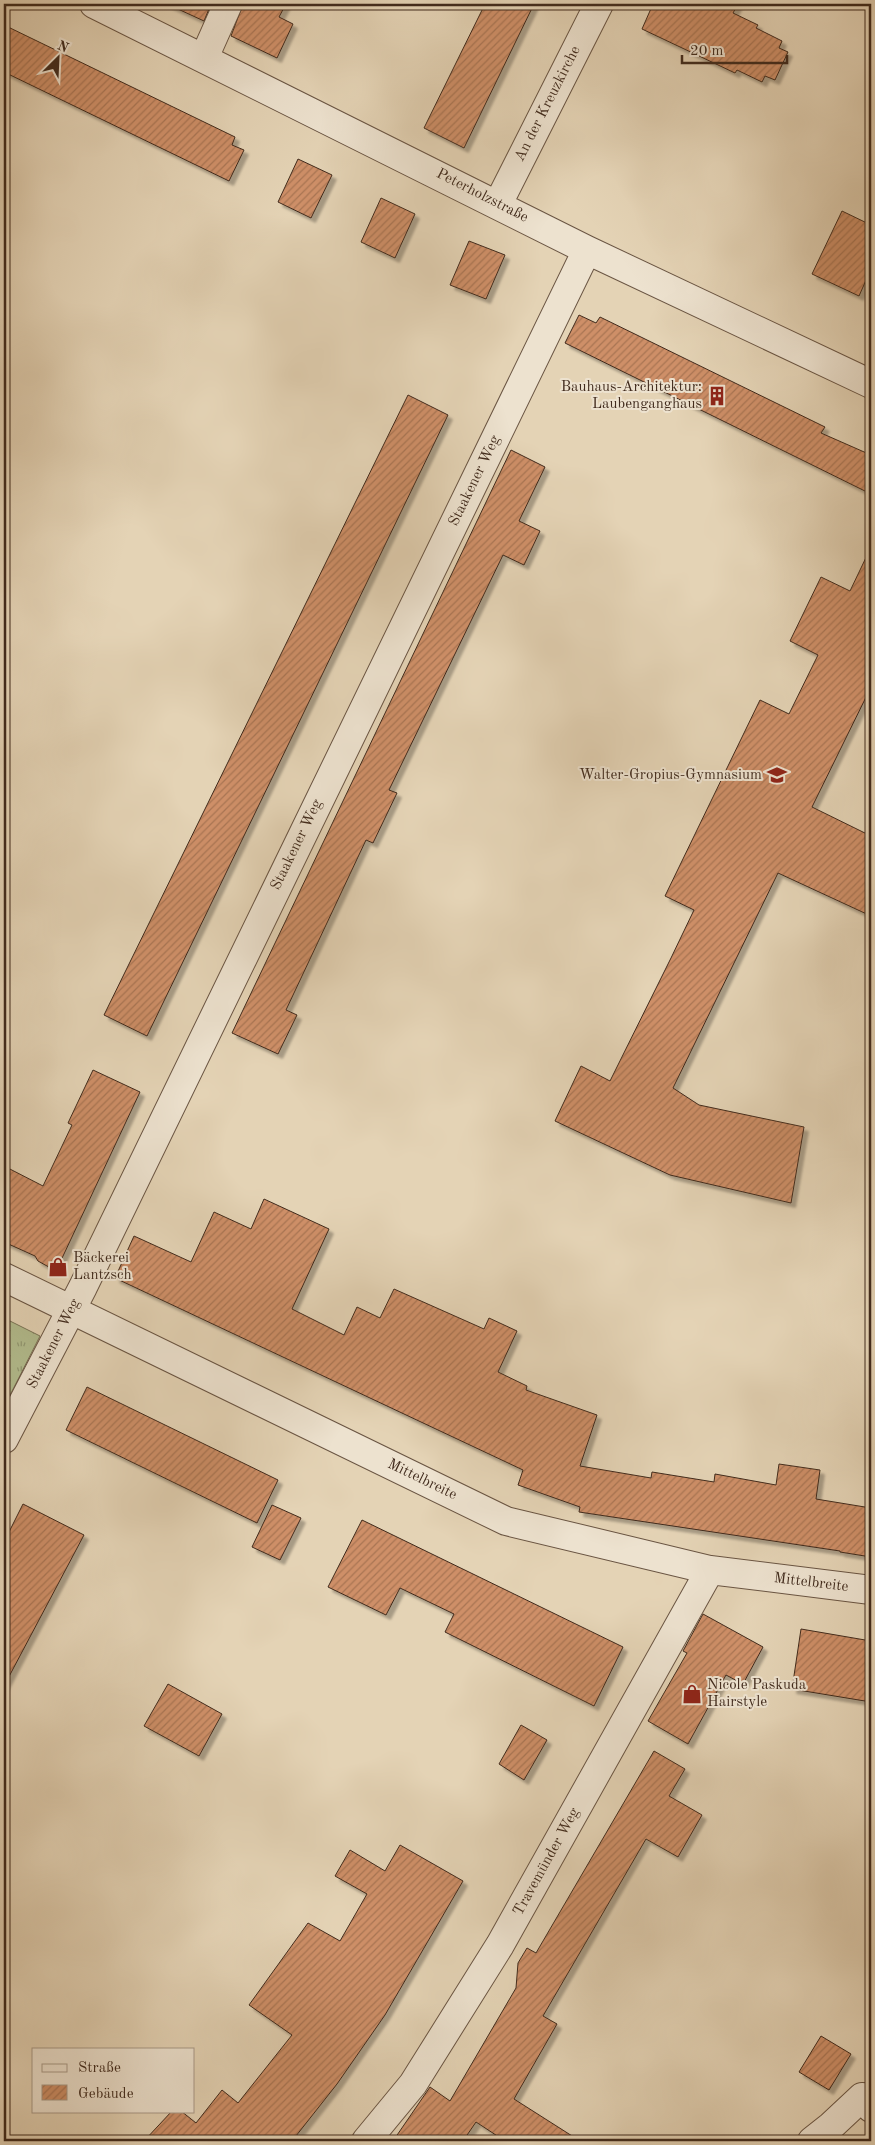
<svg xmlns="http://www.w3.org/2000/svg" width="875" height="2145" font-family="'Old Standard TT',serif">
	<style>
		.grass { fill: url(#grass-tufts); stroke: #7a7456 }
		.building { fill: url(#building-hatch); stroke: #412b1d; filter: url(#shadow) }
		.lines { fill: none; stroke-linecap: round; stroke-linejoin: round }
		.minor-casing { stroke: #6a5543; stroke-width: 30 }
		.minor { stroke: #ede2cf; stroke-width: 28 }
		.labels { text-anchor: middle; dominant-baseline: central; stroke-width: 4; stroke-linejoin: round; paint-order: stroke }
		.street-label { font-size: 15px; fill: #412b1d; stroke: #ede2cf }
		.poi-label { font-size: 15px; fill: #412b1d; stroke: #ede2cf; text-anchor: end }
	</style>
	<defs>
		<pattern id="grass-tufts" width="24" height="20" patternUnits="userSpaceOnUse" patternTransform="scale(1.25)"><rect width="24" height="20" fill="#b2bc8e"/><path d="M3 7l-1-3M5 7V3M7 7l1-3M15 17l-1-3M17 17v-4M19 17l1-3" fill="none" stroke="#929973"/></pattern>
		<pattern id="building-hatch" width="6" height="6" patternUnits="userSpaceOnUse" patternTransform="scale(1.25)"><rect width="6" height="6" fill="#ce8f67"/><path d="M-1 1l2-2M0 6l6-6M5 7l2-2" fill="none" stroke="#a97554"/></pattern>
		<filter id="shadow"><feDropShadow dx="4.5" dy="4.5" stdDeviation="1" flood-color="#0004"/></filter>
	</defs>
	<rect width="100%" height="100%" fill="#e4d3b5"/>
	<filter id="stains"><feTurbulence type="fractalNoise" baseFrequency=".004" numOctaves="4"/><feColorMatrix values="0 0 0 0 .2 0 0 0 0 .09 0 0 0 0 .02 0 0 0 .5 -.17"/></filter>
	<radialGradient id="worn" r=".72"><stop offset=".6" stop-color="#630" stop-opacity="0"/><stop offset="1" stop-color="#630" stop-opacity=".3"/></radialGradient>
	<path class="grass" d="M 4,1318 L 40,1336 L 4,1407 Z"/>
	<path class="building" d="M 167,4 L 211,4 L 204,21 Z
		M 243,4 L 286,4 L 279,17 L 293,24 L 277,58 L 231,36 Z
		M 485,4 L 534,4 L 464,148 L 424,128 Z
		M 653,4 L 738,4 L 733,13 L 758,25 L 756,28 L 782,41 L 779,48 L 788,52 L 775,80 L 765,76 L 762,82 L 737,70 L 735,73 L 642,29 Z
		M 4,25 L 235,137 L 232,145 L 244,150 L 229,181 L 4,72 Z
		M 298,159 L 332,175 L 311,218 L 278,202 Z
		M 381,198 L 415,214 L 395,258 L 361,242 Z
		M 842,211 L 871,225 L 871,269 L 859,296 L 812,274 Z
		M 469,241 L 505,255 L 486,299 L 450,285 Z
		M 579,315 L 596,323 L 600,317 L 825,427 L 821,433 L 871,455 L 871,494 L 565,343 Z
		M 408,395 L 448,415 L 147,1036 L 104,1015 Z
		M 511,450 L 545,467 L 519,521 L 540,531 L 524,565 L 503,555 L 389,790 L 397,793 L 373,843 L 366,840 L 286,1010 L 297,1015 L 278,1054 L 232,1033 Z
		M 871,547 L 871,687 L 812,807 L 871,836 L 871,916 L 778,873 L 673,1088 L 699,1105 L 804,1127 L 791,1203 L 670,1175 L 555,1121 L 581,1066 L 610,1081 L 671,958 L 694,910 L 665,896 L 760,700 L 789,714 L 818,655 L 790,641 L 821,577 L 850,591 Z
		M 93,1070 L 140,1092 L 56,1271 L 38,1261 L 35,1256 L 4,1242 L 4,1166 L 43,1186 L 72,1125 L 68,1123 Z
		M 264,1199 L 329,1229 L 292,1309 L 344,1335 L 357,1307 L 380,1318 L 394,1289 L 484,1329 L 489,1318 L 517,1331 L 498,1372 L 527,1386 L 526,1390 L 597,1415 L 580,1466 L 651,1478 L 652,1472 L 714,1482 L 715,1474 L 776,1485 L 779,1464 L 820,1470 L 816,1499 L 871,1508 L 871,1557 L 840,1552 L 840,1551 L 579,1512 L 580,1507 L 518,1485 L 523,1470 L 115,1278 L 134,1236 L 191,1262 L 214,1212 L 251,1229 Z
		M 87,1387 L 278,1480 L 257,1523 L 66,1430 Z
		M 23,1504 L 84,1535 L 4,1686 L 4,1542 Z
		M 272,1505 L 301,1518 L 280,1560 L 252,1547 Z
		M 362,1520 L 623,1647 L 594,1706 L 445,1632 L 454,1614 L 400,1588 L 386,1615 L 328,1587 Z
		M 703,1614 L 763,1647 L 743,1684 L 726,1675 L 688,1744 L 648,1721 L 687,1653 L 683,1651 Z
		M 801,1629 L 871,1641 L 871,1702 L 792,1689 Z
		M 168,1684 L 222,1714 L 199,1756 L 144,1726 Z
		M 521,1725 L 547,1740 L 524,1780 L 499,1764 Z
		M 654,1751 L 685,1769 L 669,1796 L 702,1815 L 678,1857 L 646,1839 L 543,2016 L 557,2024 L 514,2099 L 580,2141 L 505,2141 L 476,2122 L 463,2141 L 393,2141 L 430,2087 L 450,2101 L 516,1988 L 518,1963 L 527,1948 L 536,1953 Z
		M 400,1845 L 463,1881 L 385,2015 L 337,2084 L 292,2141 L 144,2141 L 172,2111 L 181,2111 L 196,2123 L 222,2090 L 238,2103 L 292,2035 L 249,2005 L 308,1923 L 340,1941 L 367,1894 L 335,1876 L 350,1850 L 385,1871 Z
		M 821,2036 L 851,2054 L 829,2090 L 799,2072 Z"/>
	<g class="lines">
		<defs>
			<path id="minor" d="M 94,4 L 587,250 L 871,384
				M 204,58 L 228,4
				M 498,204 L 599,4
				M 4,1277 L 506,1521 L 710,1570 L 871,1590
				M 4,1439 L 83,1287 L 587,250
				M 366,2141 L 413,2084 L 500,1945 L 710,1570
				M 812,2141 L 831,2126 L 862,2097 L 871,2108"/>
		</defs>
		<use href="#minor" class="minor-casing"/>
		<use href="#minor" class="minor"/>
	</g>
	<defs>
		<symbol id="building-bare" viewBox="-9 -9 18 18"><path d="M-4-6H4V6H1V3H-1V6H-4ZM-2.5-4.3h1.7v1.8h-1.7ZM.8-4.3h1.7v1.8H.8ZM-2.5-1h1.7V.8h-1.7ZM.8-1h1.7V.8H.8Z" fill="#8f2418" stroke="#ede2cf" stroke-width="2.5" paint-order="stroke"/></symbol>
		<symbol id="school-bare" viewBox="-9 -9 18 18"><path d="M0-5L7-2L0 1L-7-2ZM-4 1L0 2.5L4 1V4Q0 6-4 4Z" fill="#8f2418" stroke="#ede2cf" stroke-width="2.5" paint-order="stroke"/></symbol>
		<symbol id="shop-bare" viewBox="-9 -9 18 18"><path d="M-5-2.5h2.3a2.7 3.5 0 0 1 5.4 0H5L5.5 6h-11ZM-1.5-2.5h3a1.5 2.3 0 0 0-3 0Z" fill="#8f2418" stroke="#ede2cf" stroke-width="2.5" paint-order="stroke"/></symbol>
	</defs>
	<g fill-rule="evenodd">
		<use href="#building-bare" x="703" y="382" width="28" height="28"/>
		<use href="#school-bare" x="763" y="761" width="28" height="28"/>
		<use href="#shop-bare" x="44" y="1253" width="28" height="28"/>
		<use href="#shop-bare" x="678" y="1680" width="28" height="28"/>
	</g>
	<g class="labels">
		<g class="street-label">
			<text transform="translate(548 104) rotate(-63)">An der Kreuzkirche</text>
			<text transform="translate(482 196) rotate(27)">Peterholzstraße</text>
			<text transform="translate(475 481) rotate(-64)">Staakener Weg</text>
			<text transform="translate(297 845) rotate(-64)">Staakener Weg</text>
			<text transform="translate(54 1344) rotate(-63)">Staakener Weg</text>
			<text transform="translate(422 1480) rotate(26)">Mittelbreite</text>
			<text transform="translate(811 1583) rotate(7)">Mittelbreite</text>
			<text transform="translate(547 1862) rotate(-61)">Travemünder Weg</text>
		</g>
		<g class="poi-label">
			<text x="702" y="387">Bauhaus-Architektur:<tspan x="702" dy="17">Laubenganghaus</tspan></text>
			<text x="762" y="775">Walter-Gropius-Gymnasium</text>
			<text x="73" y="1258" text-anchor="start">Bäckerei<tspan x="73" dy="17">Lantzsch</tspan></text>
			<text x="707" y="1685" text-anchor="start">Nicole Paskuda<tspan x="707" dy="17">Hairstyle</tspan></text>
		</g>
	</g>
	<rect width="875" height="2145" fill="none" stroke="#e4d3b5" stroke-width="20"/>
	<rect x="5" y="5" width="865" height="2135" fill="none" stroke="#412b1d" stroke-width="2.5"/>
	<rect x="10" y="10" width="855" height="2125" fill="none" stroke="#412b1d"/>
	<rect x="32" y="2048" width="162" height="65" fill="#ede2cf" stroke="#a89988"/>
	<rect x="42" y="2064" width="25" height="8" fill="#ede2cf" stroke="#a89988"/>
	<text x="78" y="2072" font-size="15" fill="#412b1d">Straße</text>
	<rect x="42" y="2085" width="25" height="15" fill="url(#building-hatch)" stroke="#a89988"/>
	<text x="78" y="2098" font-size="15" fill="#412b1d">Gebäude</text>
	<g transform="translate(58 58) rotate(24)" stroke="#ede2cf" stroke-width="4" paint-order="stroke">
	<path d="M0-4L9 19L0 12L-9 19Z" fill="#412b1d"/>
	<text y="-8" font-size="14" font-weight="bold" text-anchor="middle" fill="#412b1d">N</text>
	</g>
	<path d="M682 55v8h105v-8" fill="none" stroke="#412b1d" stroke-width="2.5"/>
	<text x="690" y="55" font-size="15" fill="#412b1d" stroke="#ede2cf" stroke-width="4" paint-order="stroke">20 m</text>
	<rect width="100%" height="100%" filter="url(#stains)"/>
	<rect width="100%" height="100%" fill="url(#worn)"/>
</svg>
